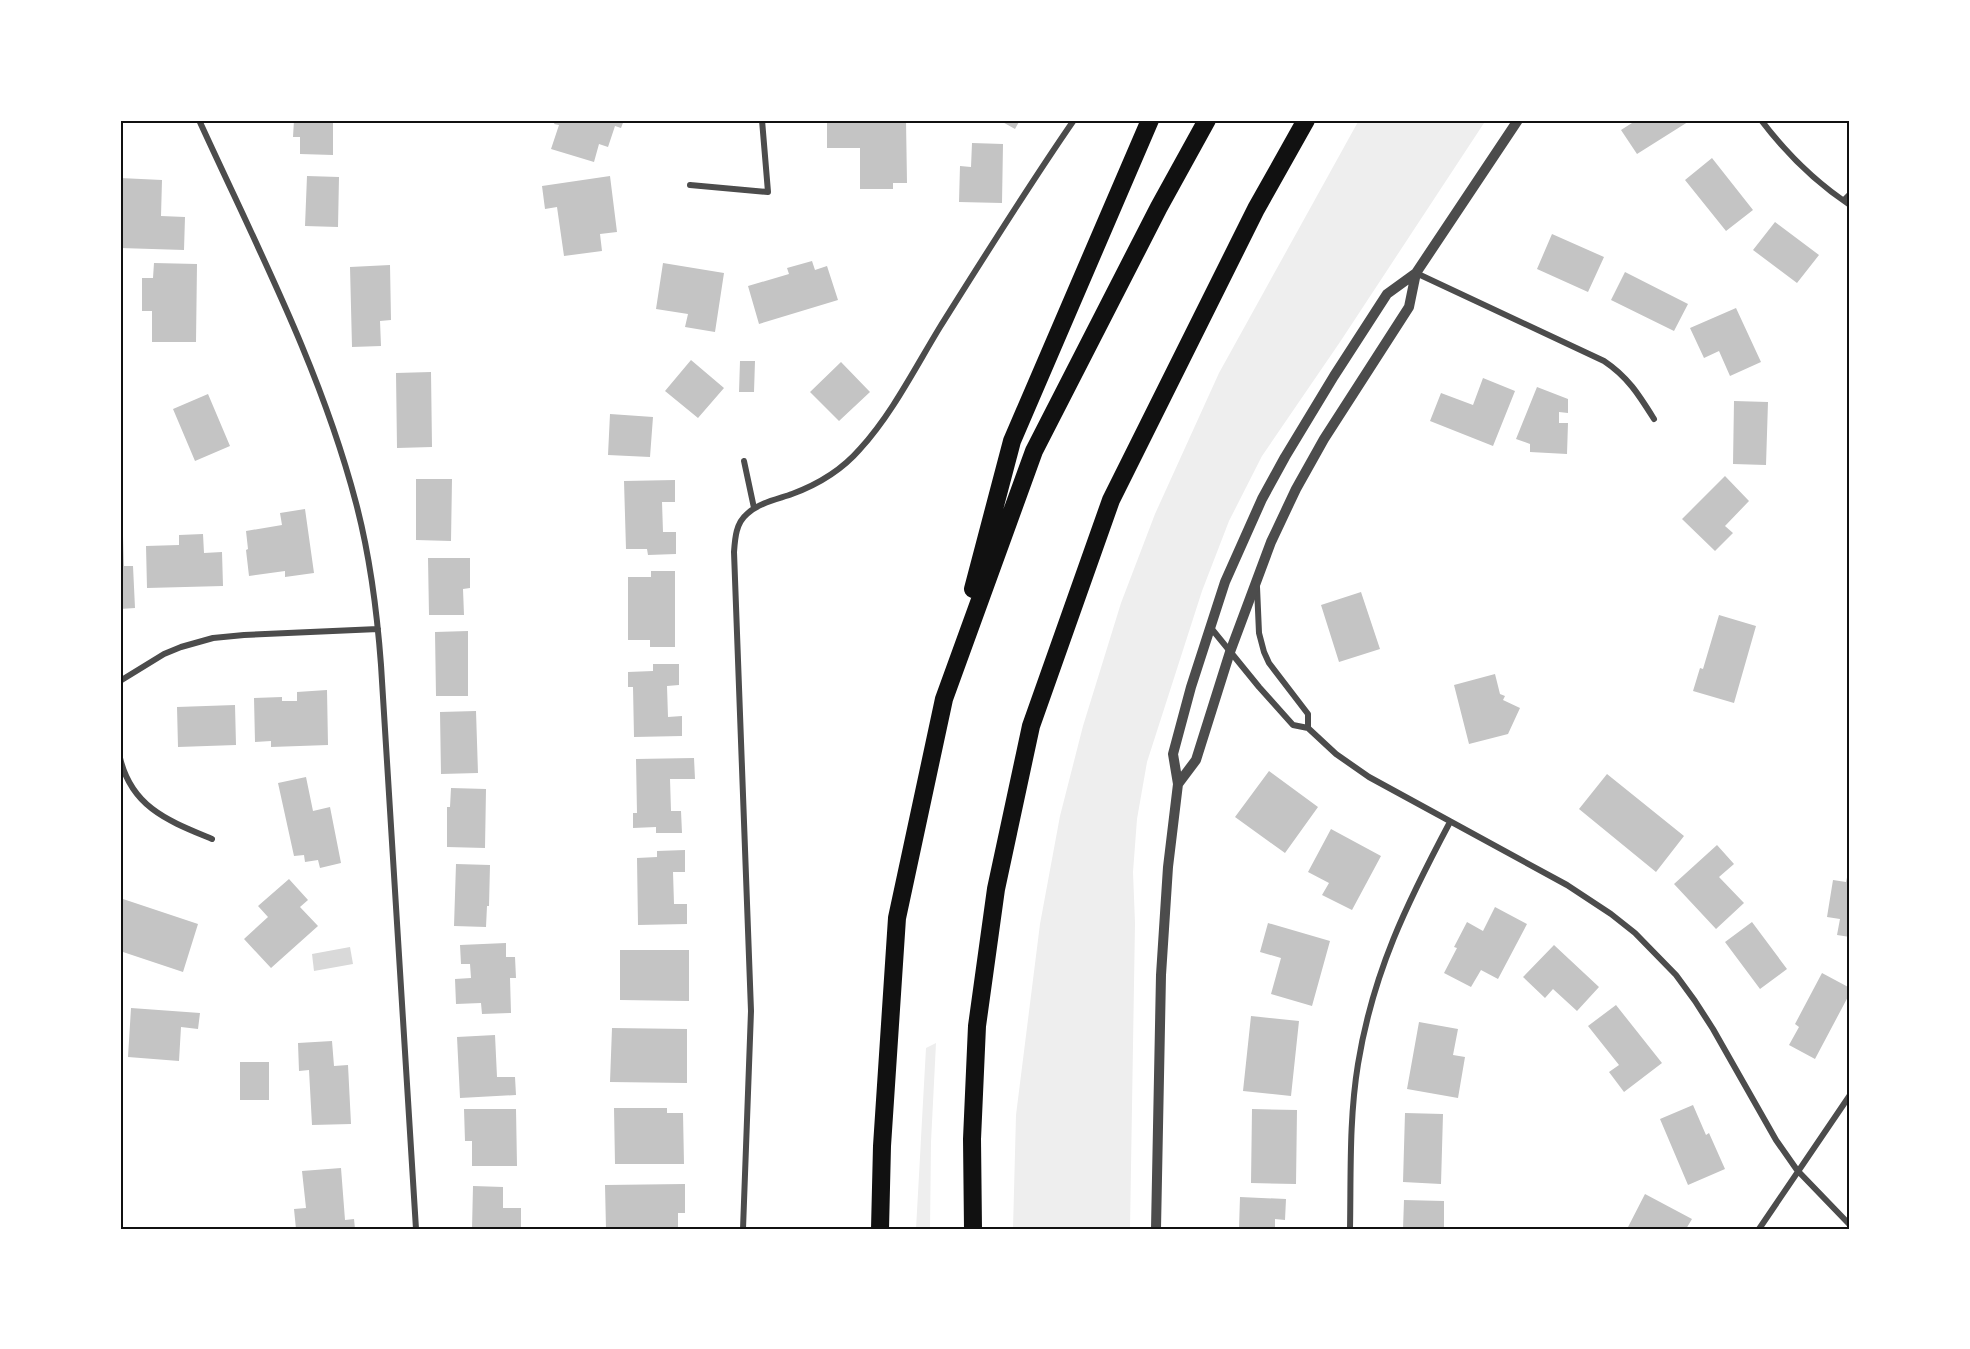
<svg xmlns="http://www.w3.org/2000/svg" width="1970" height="1349" font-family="'Open Sans',sans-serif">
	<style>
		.green { fill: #eee }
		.water { fill: #d9d9d9 }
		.building { fill: #c4c4c4 }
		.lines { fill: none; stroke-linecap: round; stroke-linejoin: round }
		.service { stroke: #4c4c4c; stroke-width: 4.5 }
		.minor { stroke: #4c4c4c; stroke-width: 6 }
		.tertiary { stroke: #4c4c4c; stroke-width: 10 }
		.motorway { stroke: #111; stroke-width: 18 }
		.neatline { fill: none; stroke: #111; stroke-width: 2 }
	</style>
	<rect width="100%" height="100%" fill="#fff"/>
	<path class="green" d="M 1359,120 L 1486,120 L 1340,342 L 1262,456 L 1229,521 L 1202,591 L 1147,762 L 1137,819 L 1133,872 L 1135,923 L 1130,1229 L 1013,1229 L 1016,1115 L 1040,924 L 1060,816 L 1083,726 L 1121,603 L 1155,514 L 1219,373 Z
		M 936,1043 L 931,1142 L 930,1229 L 916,1229 L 926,1048 Z"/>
	<path class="water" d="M 350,947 L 353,964 L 314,971 L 312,954 Z"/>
	<path class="building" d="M 294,120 L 333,120 L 333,155 L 300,154 L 300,137 L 293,137 Z
		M 556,120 L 624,120 L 621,128 L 615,126 L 608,147 L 599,144 L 594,162 L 551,149 L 559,125 L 554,124 Z
		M 827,120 L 906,120 L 907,183 L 893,183 L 893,189 L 860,189 L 860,148 L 827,148 Z
		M 999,120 L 1020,120 L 1015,129 Z
		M 1630,120 L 1691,120 L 1637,154 L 1621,130 L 1632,123 Z
		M 972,143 L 1003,144 L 1002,203 L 959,202 L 960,166 L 971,167 Z
		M 1712,158 L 1753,210 L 1726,231 L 1685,180 Z
		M 307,176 L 339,177 L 338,227 L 305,226 Z
		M 610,176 L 617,232 L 600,234 L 602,251 L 564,256 L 557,207 L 545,209 L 542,186 Z
		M 120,178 L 162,180 L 161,216 L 185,217 L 184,250 L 120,248 Z
		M 1775,222 L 1819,255 L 1797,283 L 1753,250 Z
		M 1552,234 L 1604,257 L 1588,292 L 1537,269 Z
		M 812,261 L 815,270 L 827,266 L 838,300 L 759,324 L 748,286 L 789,274 L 787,268 Z
		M 154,263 L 197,264 L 196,342 L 152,342 L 152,311 L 142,311 L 142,278 L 153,278 Z
		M 663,263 L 724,273 L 715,332 L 685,327 L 688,314 L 656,309 Z
		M 390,265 L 391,320 L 380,321 L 381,346 L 352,347 L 350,267 Z
		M 1625,272 L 1688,304 L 1674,331 L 1611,300 Z
		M 1736,308 L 1761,362 L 1730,376 L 1719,351 L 1704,358 L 1690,328 Z
		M 691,360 L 724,388 L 698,418 L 665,391 Z
		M 740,361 L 755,361 L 754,392 L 739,392 Z
		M 841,362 L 870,392 L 839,421 L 810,392 Z
		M 431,372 L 432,447 L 397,448 L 396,373 Z
		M 1483,378 L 1515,391 L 1493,446 L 1430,421 L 1441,393 L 1473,405 Z
		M 1537,387 L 1568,399 L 1568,413 L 1559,412 L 1559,423 L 1568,423 L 1567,454 L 1530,452 L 1530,444 L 1516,439 Z
		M 208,394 L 230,446 L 195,461 L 173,409 Z
		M 1734,401 L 1768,402 L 1766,465 L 1733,464 Z
		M 610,414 L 653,417 L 650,457 L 608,455 Z
		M 1725,476 L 1749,501 L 1725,526 L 1733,533 L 1715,551 L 1682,519 Z
		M 416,479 L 452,479 L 451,541 L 416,540 Z
		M 675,480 L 675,502 L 662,502 L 663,532 L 676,532 L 676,554 L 648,555 L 647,549 L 626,549 L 624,481 Z
		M 305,509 L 314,573 L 285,577 L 285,571 L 249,576 L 246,550 L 248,549 L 246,531 L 282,525 L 280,513 Z
		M 203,534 L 204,553 L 222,552 L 223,586 L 147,588 L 146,546 L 179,545 L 179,535 Z
		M 120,536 L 123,536 L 124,566 L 133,566 L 135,608 L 120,609 Z
		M 428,558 L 470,558 L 470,588 L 463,589 L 464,615 L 429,615 Z
		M 651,571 L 675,571 L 675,647 L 650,647 L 650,640 L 628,640 L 628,577 L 651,577 Z
		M 1361,592 L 1380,649 L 1339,662 L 1321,605 Z
		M 1719,615 L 1756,626 L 1734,703 L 1693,691 L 1700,668 L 1703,669 Z
		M 468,631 L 468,696 L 436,696 L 435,632 Z
		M 653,664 L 679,664 L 679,685 L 667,686 L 668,717 L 682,716 L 682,736 L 634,737 L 633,687 L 628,687 L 628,672 L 653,671 Z
		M 1495,674 L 1500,694 L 1505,696 L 1503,700 L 1520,708 L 1508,734 L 1469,744 L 1454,685 Z
		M 327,690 L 328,745 L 271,747 L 271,741 L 255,742 L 254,698 L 282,697 L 282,701 L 297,701 L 297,692 Z
		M 235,705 L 236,745 L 178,747 L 177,707 Z
		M 476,711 L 478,773 L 441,774 L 440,712 Z
		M 694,758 L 695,779 L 670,779 L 671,811 L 681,811 L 682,833 L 656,833 L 656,827 L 633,828 L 633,813 L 637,813 L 636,759 Z
		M 1269,771 L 1318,807 L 1285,853 L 1235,817 Z
		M 1607,774 L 1684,836 L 1656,872 L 1579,809 Z
		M 306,777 L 313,811 L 330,807 L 341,863 L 320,868 L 318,860 L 305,862 L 304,855 L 294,856 L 278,783 Z
		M 451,788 L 486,789 L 485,848 L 447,847 L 447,807 L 450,807 Z
		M 1331,829 L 1381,856 L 1352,910 L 1322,895 L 1329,883 L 1308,872 Z
		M 1717,845 L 1734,864 L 1719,877 L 1744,903 L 1716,929 L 1674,884 Z
		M 685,850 L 685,872 L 673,872 L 674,904 L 687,904 L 687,924 L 638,925 L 637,858 L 657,857 L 657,851 Z
		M 456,864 L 490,865 L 489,906 L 487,906 L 486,927 L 454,926 Z
		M 1849,868 L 1850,868 L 1850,937 L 1837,935 L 1840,919 L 1827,917 L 1833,880 L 1846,882 Z
		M 289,879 L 308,900 L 300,907 L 318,926 L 271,968 L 244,939 L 268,917 L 258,906 Z
		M 120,898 L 198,924 L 183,972 L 120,951 L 120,941 L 122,934 L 120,933 Z
		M 1495,907 L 1527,924 L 1498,979 L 1481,970 L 1471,987 L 1444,973 L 1457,948 L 1454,947 L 1467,922 L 1483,931 Z
		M 1752,922 L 1787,969 L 1760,989 L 1725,942 Z
		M 1268,923 L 1330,941 L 1312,1006 L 1271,994 L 1281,958 L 1260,952 Z
		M 506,943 L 506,957 L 515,957 L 516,978 L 510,978 L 511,1013 L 482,1014 L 481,1003 L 456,1004 L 455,979 L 471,978 L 470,964 L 461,964 L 460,945 Z
		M 1554,945 L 1599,987 L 1577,1011 L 1553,989 L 1545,998 L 1523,977 Z
		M 620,950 L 689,950 L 689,1001 L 620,1000 Z
		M 1822,973 L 1850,988 L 1850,993 L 1815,1059 L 1789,1045 L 1799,1027 L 1795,1024 Z
		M 1616,1005 L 1662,1063 L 1624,1092 L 1609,1072 L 1619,1065 L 1588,1026 Z
		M 131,1008 L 200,1013 L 198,1029 L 181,1027 L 179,1061 L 128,1057 Z
		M 1251,1016 L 1299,1021 L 1291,1096 L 1243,1091 Z
		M 1419,1022 L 1458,1029 L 1453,1055 L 1465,1057 L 1458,1098 L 1407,1089 Z
		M 612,1028 L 687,1029 L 687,1083 L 610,1082 Z
		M 495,1035 L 497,1077 L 515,1077 L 516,1095 L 460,1098 L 457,1037 Z
		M 332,1041 L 334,1066 L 348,1065 L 351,1124 L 312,1125 L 309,1070 L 299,1071 L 298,1043 Z
		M 240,1062 L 269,1062 L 269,1100 L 240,1100 Z
		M 1693,1105 L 1706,1135 L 1709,1133 L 1725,1169 L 1688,1185 L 1660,1119 Z
		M 614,1108 L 667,1108 L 667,1113 L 683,1113 L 684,1164 L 615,1164 Z
		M 464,1109 L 516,1109 L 517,1166 L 472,1166 L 472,1141 L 465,1141 Z
		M 1252,1109 L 1297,1110 L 1296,1184 L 1251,1183 Z
		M 1405,1113 L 1443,1114 L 1441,1184 L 1403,1182 Z
		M 341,1168 L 345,1220 L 354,1219 L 355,1229 L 296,1229 L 294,1209 L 306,1208 L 302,1171 Z
		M 685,1184 L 685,1213 L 678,1213 L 678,1229 L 606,1229 L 605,1185 Z
		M 473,1186 L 503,1187 L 503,1208 L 521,1208 L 521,1229 L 472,1229 Z
		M 1645,1194 L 1692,1219 L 1686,1229 L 1627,1229 Z
		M 1240,1197 L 1286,1199 L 1285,1220 L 1275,1219 L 1275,1229 L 1239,1229 Z
		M 1404,1200 L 1444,1201 L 1444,1229 L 1403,1229 Z"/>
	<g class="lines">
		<path class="service" d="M 1843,200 L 1850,193"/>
		<path class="minor" d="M 199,120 C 256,245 321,369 356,503 C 370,556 377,611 381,665 L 416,1229
			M 1761,120 C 1786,153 1815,182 1850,205
			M 690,185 L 768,192 L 762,120
			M 1416,273 L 1604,361 C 1628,377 1639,395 1654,419
			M 744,461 L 754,508
			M 1257,587 L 1259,633 L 1264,652 L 1269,663 L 1308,714 L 1308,728
			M 1211,628 L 1259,687 L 1293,725 L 1308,728 L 1336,754 L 1369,777 L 1567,885 L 1611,914 L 1635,933 L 1676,975 L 1695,1001 L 1713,1029 L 1776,1140 L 1797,1170 L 1850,1225
			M 120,681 L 164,654 L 181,647 L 213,638 L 244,635 L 378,629
			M 120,758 C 132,808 169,821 212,839
			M 743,1229 L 751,1011 L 734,552 C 735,538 736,523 747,514 C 758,503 778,499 792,494 C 819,484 841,471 860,449 C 892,414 915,368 940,327 C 984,257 1027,188 1074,120
			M 1350,1229 C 1351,1174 1349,1119 1358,1064 C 1373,972 1407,903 1450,822
			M 1759,1229 L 1850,1095"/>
		<path class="tertiary" d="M 1178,784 L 1196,760 L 1230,652 L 1271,542 L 1296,489 L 1324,439 L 1409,307 L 1416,273
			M 1156,1229 L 1161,975 L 1168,867 L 1178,784 L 1173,754 L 1191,687 L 1225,582 L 1262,499 L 1285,457 L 1334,376 L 1387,294 L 1416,273 L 1518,120"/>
		<path class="motorway" d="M 973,589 L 1012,441 L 1150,120
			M 880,1229 L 882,1146 L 897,918 L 944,699 L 1034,451 L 1159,207 L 1207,120
			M 973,1229 L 972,1139 L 977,1026 L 996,889 L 1031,726 L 1111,500 L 1256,209 L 1306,120"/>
	</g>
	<rect width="1970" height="1349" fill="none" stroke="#ffffff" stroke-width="243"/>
	<rect x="122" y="122" width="1726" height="1106" class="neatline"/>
</svg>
